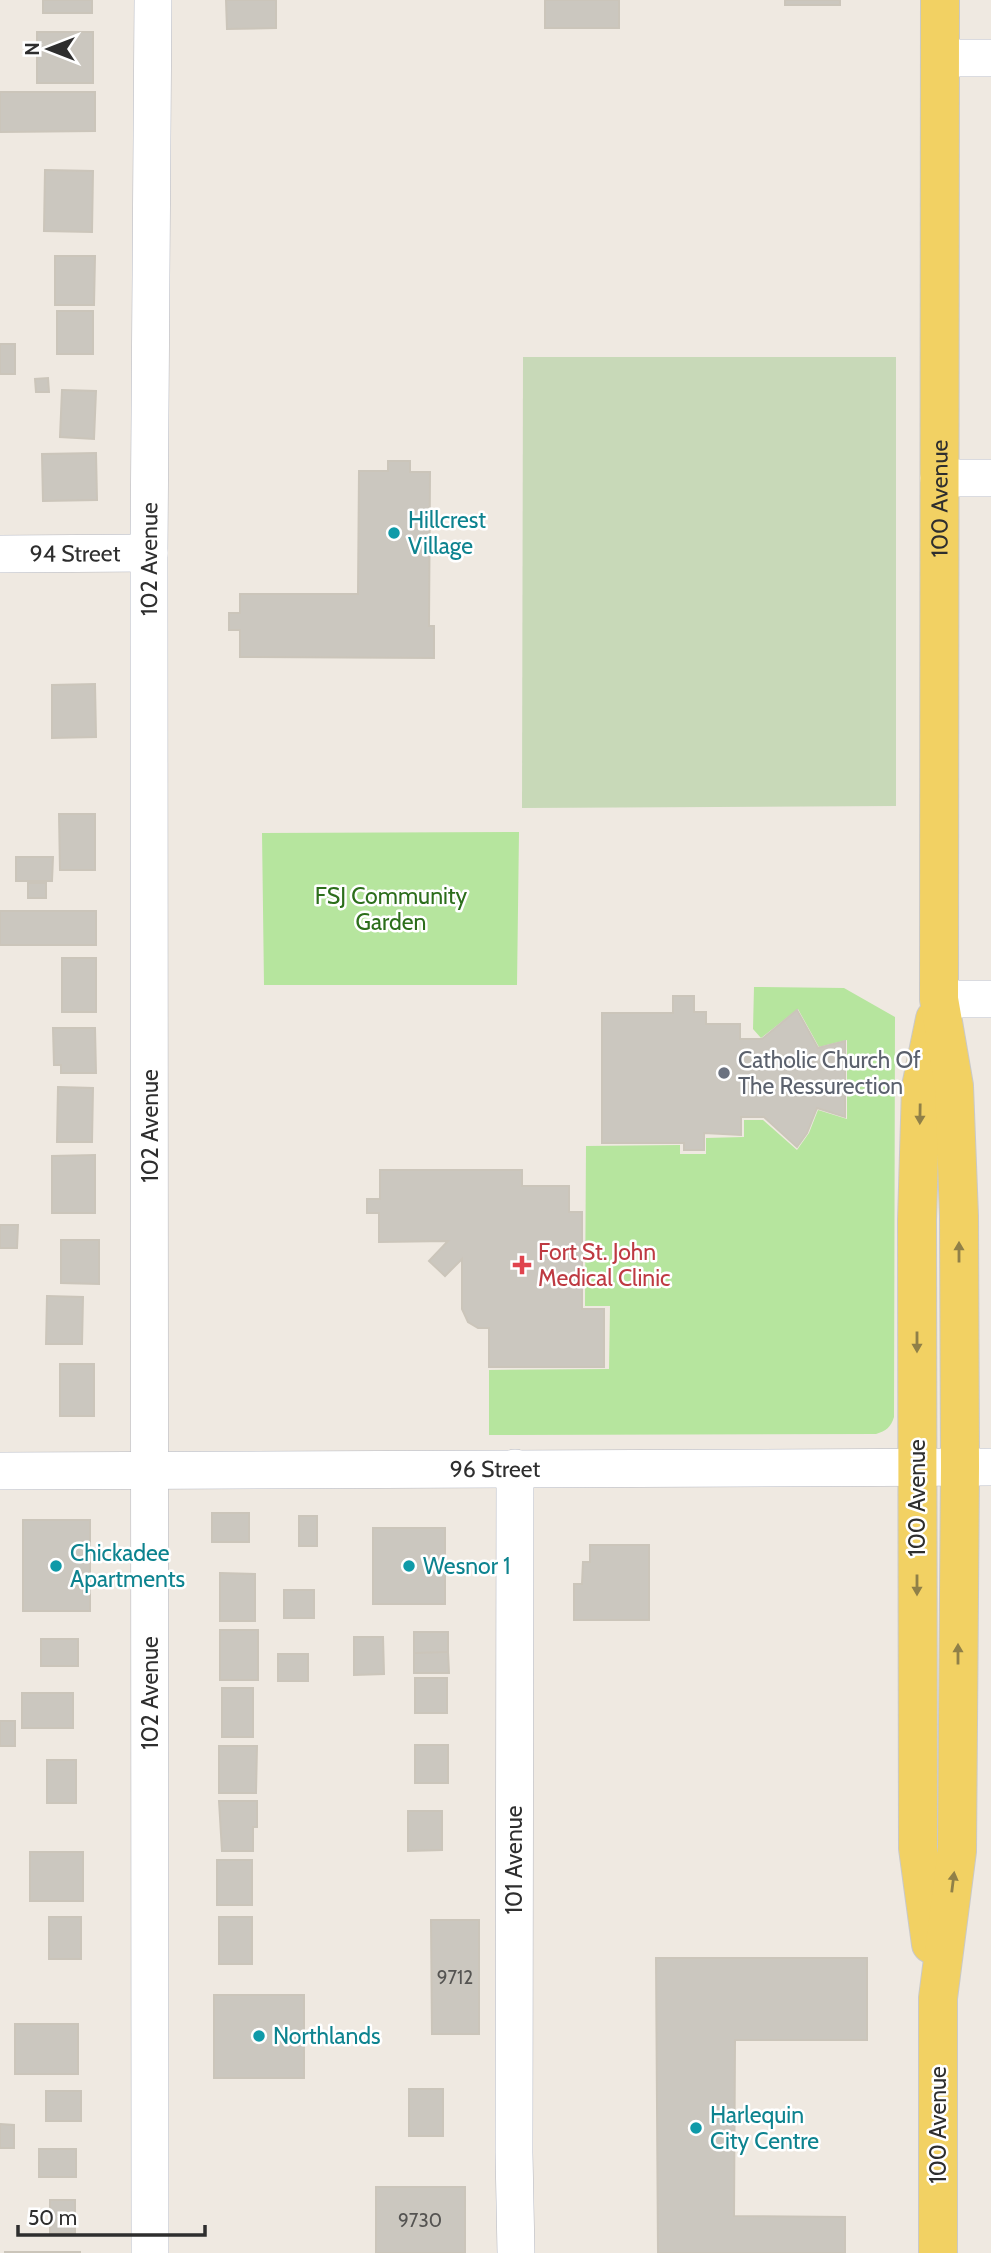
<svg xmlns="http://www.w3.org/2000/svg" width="991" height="2253" font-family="Cabin,sans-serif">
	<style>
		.green { fill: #b6e59e }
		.cemetery { fill: #c8d9b8 }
		.building { fill: #cbc7bf; stroke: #cbc5ba; stroke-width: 2 }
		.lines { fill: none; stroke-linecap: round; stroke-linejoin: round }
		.minor-casing { stroke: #b4b7c1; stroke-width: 38 }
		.major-casing { stroke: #c9c9c9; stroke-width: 40 }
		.minor { stroke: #fff; stroke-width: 37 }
		.major { stroke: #f2d163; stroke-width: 38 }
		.oneway { fill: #908048 }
		.culture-dot { fill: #0f9aa8; stroke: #fff; stroke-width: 2.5 }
		.worship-dot { fill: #6b7280; stroke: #fff; stroke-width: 2.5 }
		.health-dot { fill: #e0444e; stroke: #fff; stroke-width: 2.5 }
		.labels { text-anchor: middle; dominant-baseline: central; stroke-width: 5; stroke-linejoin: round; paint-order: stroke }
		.number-label { font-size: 19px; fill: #555452 }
		.street-label { font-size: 23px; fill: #2e2e2e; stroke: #fff }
		.culture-label { font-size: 23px; fill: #0d838f; stroke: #fff; text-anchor: start }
		.park-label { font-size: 23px; fill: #2c6e1b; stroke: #fff }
		.worship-label { font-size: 23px; fill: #5b616d; stroke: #fff; text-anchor: start }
		.health-label { font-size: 23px; fill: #be3a42; stroke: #fff; text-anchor: start }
	</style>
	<rect width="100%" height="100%" fill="#efe9e1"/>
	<path class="green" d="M 519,832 L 517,985 L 264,985 L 262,833 Z
		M 754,987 L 844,988 L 895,1017 L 894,1417 C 891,1427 886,1431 876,1434 L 489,1435 L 489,1370 L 609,1369 L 610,1306 L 585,1306 L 586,1146 L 680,1145 L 680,1154 L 706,1154 L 706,1138 L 744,1137 L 744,1120 L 763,1120 L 797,1150 L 809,1133 L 818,1110 L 847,1119 L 847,1040 L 819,1047 L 798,1009 L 761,1038 L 753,1029 Z"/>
	<path class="cemetery" d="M 523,357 L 896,357 L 896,806 L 522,808 Z"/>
	<path class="building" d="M 43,0 L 92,0 L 92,13 L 43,13 Z
		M 226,0 L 276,0 L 276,28 L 227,29 Z
		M 545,0 L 619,0 L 619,28 L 545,28 Z
		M 785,0 L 840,0 L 840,5 L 785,5 Z
		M 37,32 L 93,32 L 93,83 L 37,83 Z
		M 0,92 L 95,92 L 95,131 L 0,132 Z
		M 45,170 L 93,171 L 92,232 L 44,231 Z
		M 55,256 L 95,256 L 94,305 L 55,305 Z
		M 57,311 L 93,311 L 93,354 L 57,354 Z
		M 0,344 L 15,344 L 15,374 L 0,374 Z
		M 48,378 L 49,392 L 36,392 L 35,379 Z
		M 62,390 L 96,391 L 94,439 L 60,437 Z
		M 96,453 L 97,500 L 43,501 L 42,454 Z
		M 388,461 L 410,461 L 410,472 L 430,472 L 429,626 L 434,626 L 434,658 L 240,657 L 240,630 L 229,630 L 229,613 L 240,613 L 240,594 L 358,594 L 359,471 L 388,471 Z
		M 95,684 L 96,737 L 52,738 L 52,685 Z
		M 59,814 L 95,814 L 95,870 L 60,870 Z
		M 16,857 L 53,857 L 52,881 L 16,881 Z
		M 28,883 L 46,883 L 46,898 L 28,898 Z
		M 0,911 L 96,911 L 96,945 L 0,945 Z
		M 62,958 L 96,958 L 96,1012 L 62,1012 Z
		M 673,996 L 694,996 L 694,1012 L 706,1012 L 706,1024 L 740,1024 L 740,1039 L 762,1039 L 797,1010 L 818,1048 L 845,1041 L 845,1117 L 817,1108 L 807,1133 L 797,1147 L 764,1117 L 741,1117 L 741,1135 L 704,1133 L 704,1150 L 684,1150 L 684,1143 L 602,1143 L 602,1013 L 673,1013 Z
		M 53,1028 L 95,1028 L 96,1073 L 61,1073 L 61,1065 L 54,1065 Z
		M 58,1087 L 93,1088 L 92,1142 L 57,1142 Z
		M 95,1155 L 95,1213 L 52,1213 L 52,1156 Z
		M 380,1170 L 522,1170 L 522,1186 L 569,1186 L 569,1212 L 582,1212 L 582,1309 L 604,1309 L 604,1367 L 489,1367 L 489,1328 L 478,1328 L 468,1322 L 462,1309 L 462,1259 L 445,1276 L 429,1261 L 448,1241 L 379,1242 L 379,1213 L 367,1213 L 367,1199 L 380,1199 Z
		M 0,1225 L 18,1225 L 17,1248 L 0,1248 Z
		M 61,1240 L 99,1240 L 99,1284 L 61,1283 Z
		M 47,1296 L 83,1297 L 82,1344 L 46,1344 Z
		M 60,1364 L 94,1364 L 94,1416 L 60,1416 Z
		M 212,1513 L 249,1513 L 249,1542 L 212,1542 Z
		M 299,1516 L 317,1516 L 317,1546 L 299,1546 Z
		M 23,1520 L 90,1520 L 90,1611 L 23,1611 Z
		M 373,1528 L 445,1528 L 445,1604 L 373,1604 Z
		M 590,1545 L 649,1545 L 649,1620 L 574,1620 L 574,1584 L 582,1584 L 583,1562 L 590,1562 Z
		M 220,1573 L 255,1574 L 255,1621 L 220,1621 Z
		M 284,1590 L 314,1590 L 314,1618 L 284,1618 Z
		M 220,1630 L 258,1630 L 258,1680 L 220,1680 Z
		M 414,1632 L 448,1632 L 448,1652 L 414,1653 Z
		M 354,1637 L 383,1637 L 384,1674 L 354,1675 Z
		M 41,1639 L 78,1639 L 78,1666 L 41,1666 Z
		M 448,1652 L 449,1673 L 414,1673 L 414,1653 Z
		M 278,1654 L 308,1654 L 308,1681 L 278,1681 Z
		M 415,1678 L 447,1678 L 447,1713 L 415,1713 Z
		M 222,1688 L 253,1688 L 253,1737 L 222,1737 Z
		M 22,1693 L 73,1693 L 73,1728 L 22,1728 Z
		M 0,1721 L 15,1721 L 15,1746 L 0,1746 Z
		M 415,1745 L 448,1745 L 448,1783 L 415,1783 Z
		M 219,1746 L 257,1746 L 256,1793 L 219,1793 Z
		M 47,1760 L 76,1760 L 76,1803 L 47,1803 Z
		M 219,1801 L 257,1801 L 257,1827 L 253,1827 L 253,1851 L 222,1851 Z
		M 408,1811 L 442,1811 L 442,1850 L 408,1851 Z
		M 30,1852 L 83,1852 L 83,1901 L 30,1901 Z
		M 217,1860 L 252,1860 L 252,1905 L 217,1905 Z
		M 49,1917 L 81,1917 L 81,1959 L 49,1959 Z
		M 219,1917 L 252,1917 L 252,1964 L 219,1964 Z
		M 431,1920 L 479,1920 L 479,2034 L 432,2034 Z
		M 656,1958 L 867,1958 L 867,2040 L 735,2040 L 734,2216 L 845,2217 L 845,2253 L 658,2253 Z
		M 214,1995 L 304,1995 L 304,2078 L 214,2078 Z
		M 15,2024 L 78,2024 L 78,2074 L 15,2074 Z
		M 409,2089 L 443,2089 L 443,2136 L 409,2136 Z
		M 46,2091 L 81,2091 L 81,2121 L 46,2121 Z
		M 0,2124 L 14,2125 L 14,2148 L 0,2148 Z
		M 39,2149 L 76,2149 L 76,2177 L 39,2177 Z
		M 376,2187 L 465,2187 L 465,2253 L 376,2253 Z
		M 50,2200 L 75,2200 L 75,2233 L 50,2233 Z
		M 5,2252 L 80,2252 L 80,2253 L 5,2253 Z"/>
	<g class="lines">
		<defs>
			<g id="minor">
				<path d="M 940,58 L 991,58"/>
				<path d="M 939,478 L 991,478"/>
				<path id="s1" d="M 0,554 L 149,553"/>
				<path d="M 939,999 L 991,999"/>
				<path d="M 515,1468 L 514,2153 L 516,2253"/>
				<path id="s2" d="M 0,1471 L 991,1467"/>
				<path id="s3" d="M 150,2253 L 149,553 L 153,0"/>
			</g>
			<g id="major">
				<path d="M 931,1944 L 918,1848 L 917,1220 L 921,1087 L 935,1019"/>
				<path id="s4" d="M 938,2253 L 938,1998 L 957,1851 L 960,1467 L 959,1216 L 954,1086 L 939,999 L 940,0"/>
			</g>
		</defs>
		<use href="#minor" class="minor-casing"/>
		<use href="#major" class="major-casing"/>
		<use href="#minor" class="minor"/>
		<use href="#major" class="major"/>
	</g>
	<defs><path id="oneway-solid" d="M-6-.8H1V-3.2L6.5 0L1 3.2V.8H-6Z" transform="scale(1.75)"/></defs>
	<g class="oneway">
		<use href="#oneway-solid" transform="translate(920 1114) rotate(91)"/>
		<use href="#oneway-solid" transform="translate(959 1252) rotate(-90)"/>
		<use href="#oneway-solid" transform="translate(917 1342) rotate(90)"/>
		<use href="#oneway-solid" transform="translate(917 1585) rotate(90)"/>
		<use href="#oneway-solid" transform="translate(958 1654) rotate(-90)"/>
		<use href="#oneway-solid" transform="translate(953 1882) rotate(-83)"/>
	</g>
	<g class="culture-dot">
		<circle cx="394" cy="533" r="7"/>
		<circle cx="56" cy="1566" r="7"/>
		<circle cx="409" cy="1566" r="7"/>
		<circle cx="259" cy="2036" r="7"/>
		<circle cx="696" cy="2128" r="7"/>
	</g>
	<circle class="worship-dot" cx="724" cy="1073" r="7"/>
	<path class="health-dot" d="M518.5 1254.5h7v7h7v7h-7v7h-7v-7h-7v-7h7z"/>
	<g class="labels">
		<g class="number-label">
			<text x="455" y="1977">9712</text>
			<text x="420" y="2220">9730</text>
		</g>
		<g class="street-label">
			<text stroke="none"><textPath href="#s4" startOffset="1757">100 Avenue</textPath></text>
			<text stroke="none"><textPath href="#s1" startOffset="75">94 Street</textPath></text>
			<text stroke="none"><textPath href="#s3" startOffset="1694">102 Avenue</textPath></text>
			<text transform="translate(150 1126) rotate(-90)">102 Avenue</text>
			<text stroke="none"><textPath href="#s2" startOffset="495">96 Street</textPath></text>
			<text transform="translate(917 1498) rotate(-90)">100 Avenue</text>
			<text transform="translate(150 1693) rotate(-90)">102 Avenue</text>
			<text transform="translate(514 1860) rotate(-90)">101 Avenue</text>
			<text transform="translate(938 2125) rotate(-90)">100 Avenue</text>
		</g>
		<g class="culture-label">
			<text x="408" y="520">Hillcrest<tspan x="408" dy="26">Village</tspan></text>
			<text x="70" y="1553">Chickadee<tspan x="70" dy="26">Apartments</tspan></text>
			<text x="423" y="1566">Wesnor 1</text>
			<text x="273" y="2036">Northlands</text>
			<text x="710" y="2115">Harlequin<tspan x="710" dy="26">City Centre</tspan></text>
		</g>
		<g class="park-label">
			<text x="391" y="896">FSJ Community<tspan x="391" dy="26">Garden</tspan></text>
		</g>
		<g class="worship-label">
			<text x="738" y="1060">Catholic Church Of<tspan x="738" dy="26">The Ressurection</tspan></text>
		</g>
		<g class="health-label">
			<text x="538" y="1252">Fort St. John<tspan x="538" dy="26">Medical Clinic</tspan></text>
		</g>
	</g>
	<g transform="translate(49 49) rotate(270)" stroke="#ffffff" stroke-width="5" paint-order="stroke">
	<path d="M0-5L12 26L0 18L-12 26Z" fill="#2e2e2e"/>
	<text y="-10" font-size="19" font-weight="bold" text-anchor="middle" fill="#2e2e2e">N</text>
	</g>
	<path d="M18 2225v10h187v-10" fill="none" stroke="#2e2e2e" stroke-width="3.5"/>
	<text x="28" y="2225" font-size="21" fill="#2e2e2e" stroke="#ffffff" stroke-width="5" paint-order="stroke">50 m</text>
</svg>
